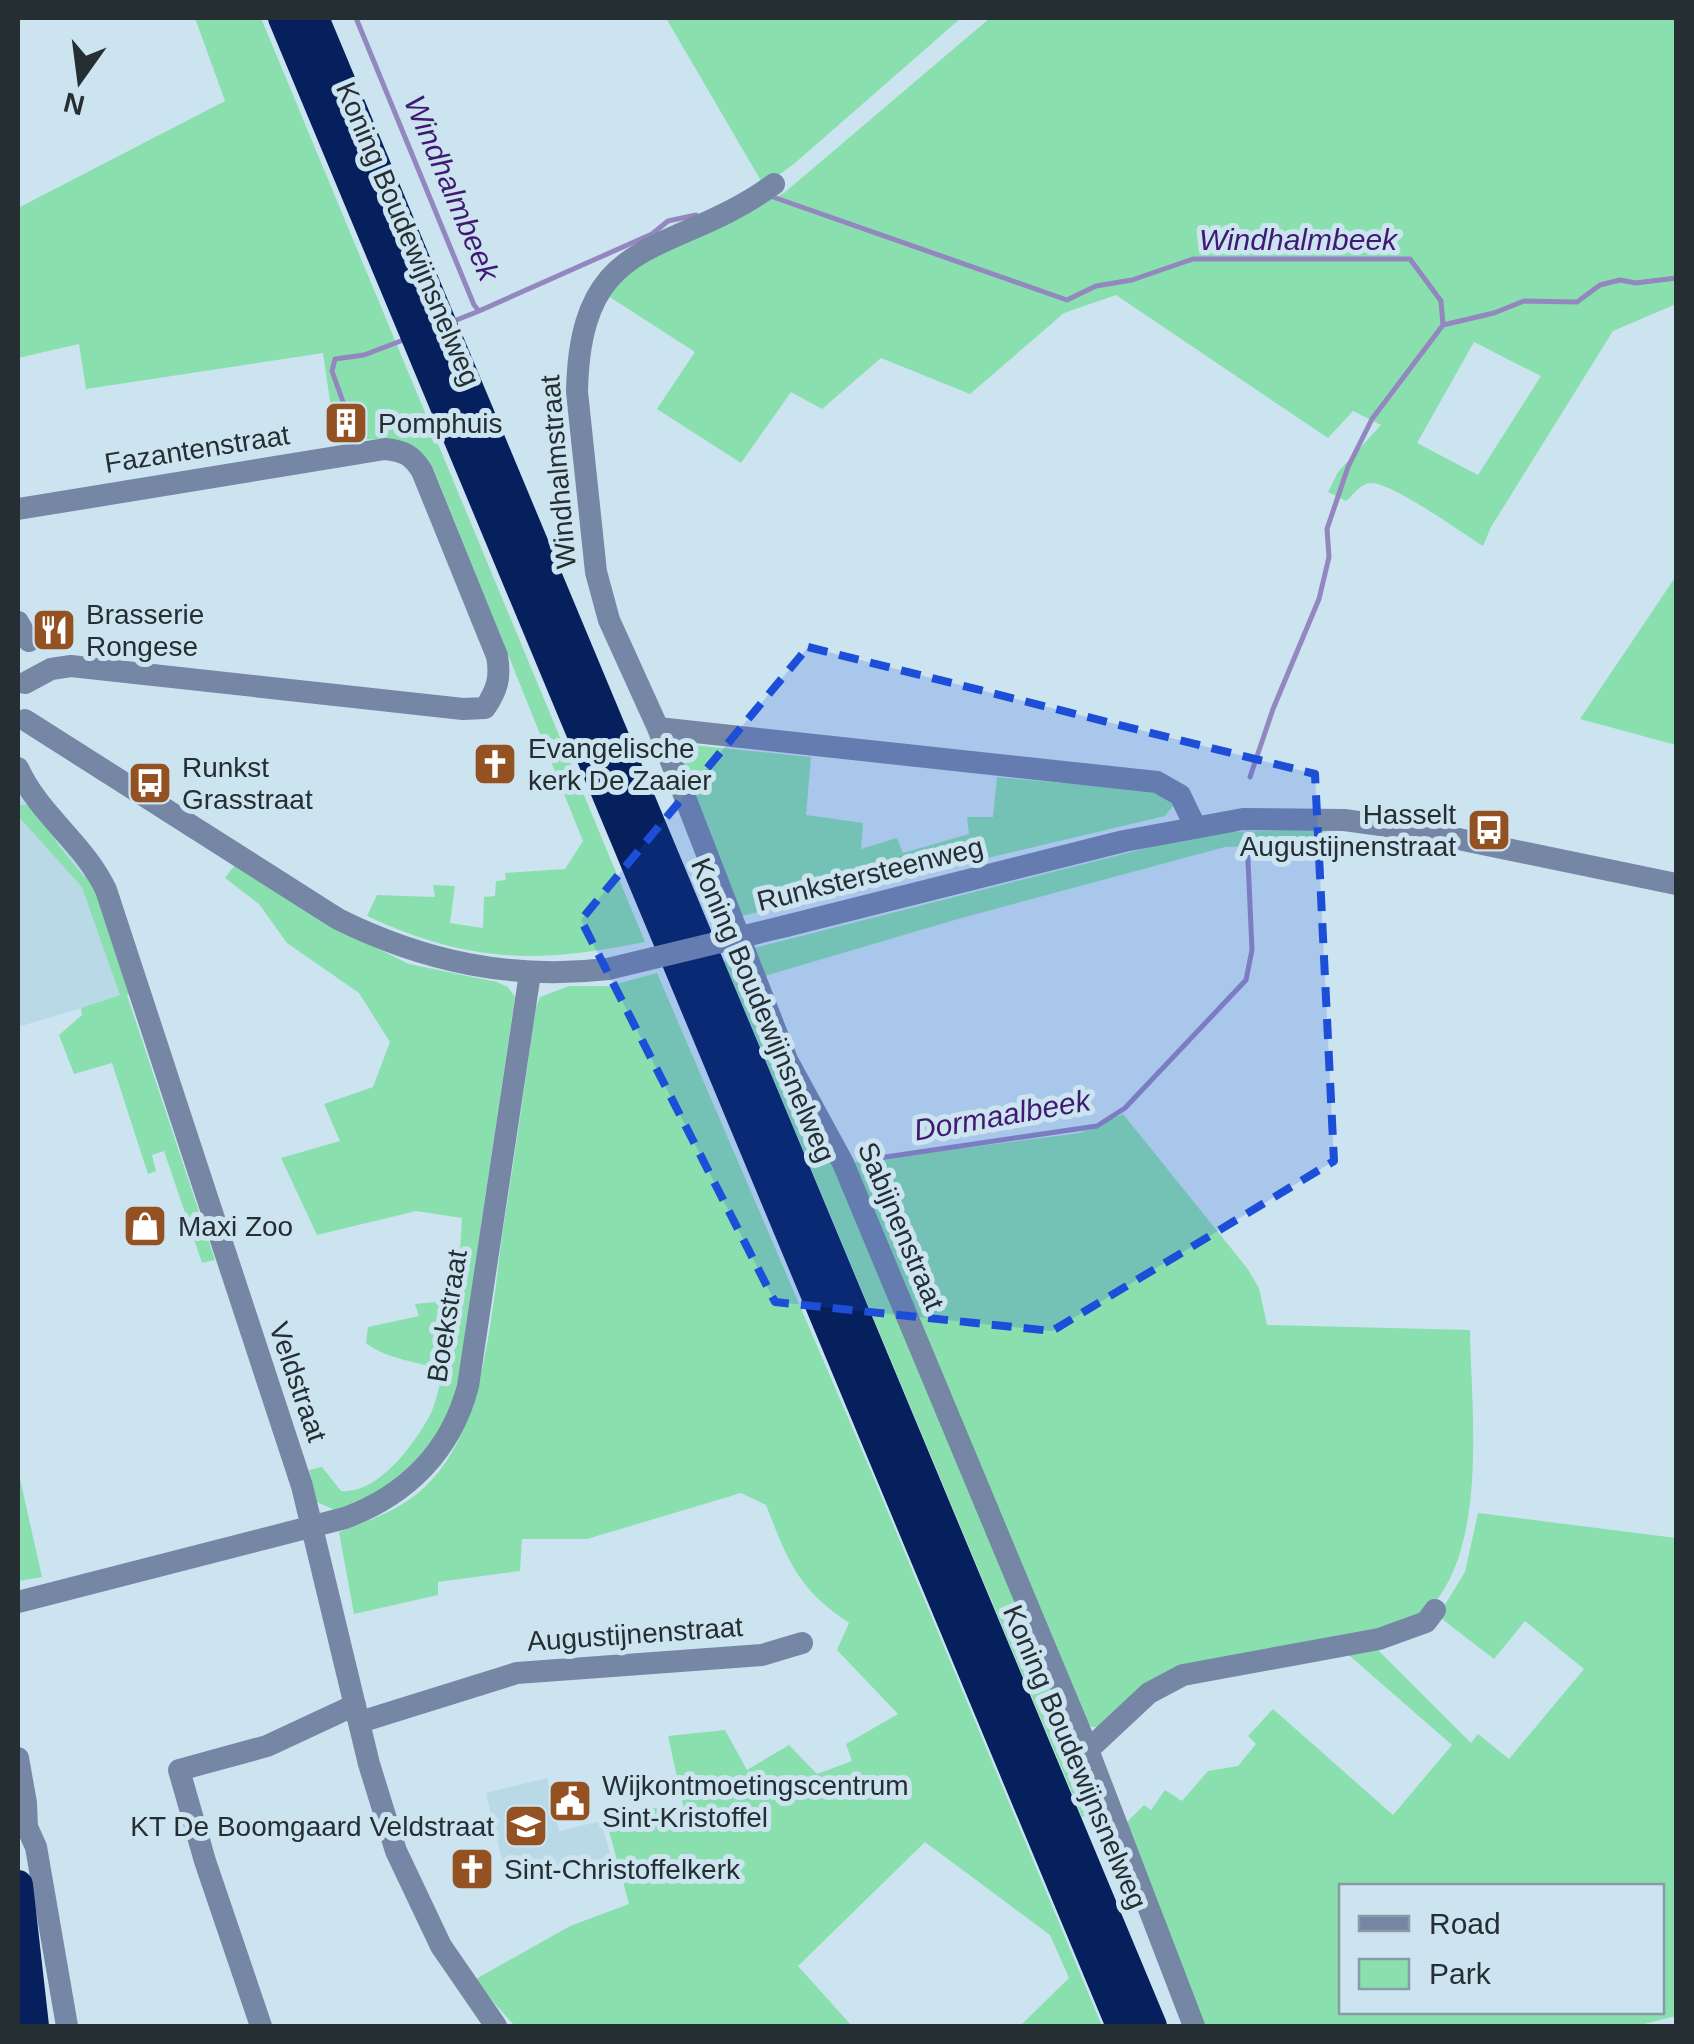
<svg xmlns="http://www.w3.org/2000/svg" width="1694" height="2044" font-family="Helvetica,sans-serif">
	<style>
		.built { fill: #b9d9e7 }
		.green { fill: #8adfae; fill-rule: evenodd }
		.lines { fill: none; stroke-linecap: round; stroke-linejoin: round }
		.stream { stroke: #9487bf; stroke-width: 5 }
		.minor { stroke: #7687a5; stroke-width: 22 }
		.highway { stroke: #05205c; stroke-width: 30 }
		.minor-bridge { stroke: #7687a5; stroke-width: 22 }
		.marked { fill: #1d4ed8; fill-opacity: 0.2; stroke: #1d4ed8; stroke-width: 8; stroke-dasharray: 20 12; stroke-linejoin: round }
		.labels { text-anchor: middle; dominant-baseline: central; stroke-width: 10; stroke-linejoin: round; paint-order: stroke }
		.street-label { font-size: 28px; fill: #252e32; stroke: #cce4f0 }
		.poi-label { font-size: 28px; fill: #252e32; stroke: #cce4f0; text-anchor: start }
		.water-label { font-size: 30px; font-style: italic; fill: #401a72; stroke: #cce4f0 }
	</style>
	<rect width="100%" height="100%" fill="#cce4f0"/>
	<path class="built" d="M 18,787 L 77,852 L 132,993 L 18,1027 Z
		M 547,1778 L 559,1831 L 601,1821 L 611,1857 L 507,1880 L 486,1793 Z"/>
	<path class="green" d="M 195,18 L 261,18 L 645,942 C 537,964 469,963 367,916 L 377,895 L 435,897 L 433,885 L 455,886 L 450,923 L 483,928 L 484,897 L 495,896 L 496,881 L 506,880 L 505,873 L 565,869 L 583,841 L 433,468 C 415,440 395,440 364,439 L 367,415 L 333,422 L 323,353 L 86,389 L 79,344 L 18,358 L 18,208 L 225,101 Z
		M 666,18 L 961,18 L 795,163 L 764,186 Z
		M 990,18 L 1676,18 L 1676,304 L 1613,331 L 1491,527 L 1483,546 C 1462,533 1393,483 1371,483 C 1361,483 1353,495 1346,501 L 1328,492 L 1338,472 L 1381,425 L 1353,411 L 1328,438 L 1116,295 L 1064,313 L 970,394 L 881,358 L 822,409 L 791,392 L 741,463 L 657,409 L 695,352 L 605,294 L 628,267 L 784,193 ZM 1474,342 L 1541,376 L 1478,475 L 1417,443 Z
		M 1676,576 L 1676,745 L 1580,719 Z
		M 672,743 L 811,757 L 806,815 L 863,823 L 861,849 L 897,838 L 903,853 L 969,834 L 967,817 L 993,817 L 997,777 L 1162,792 L 1172,801 L 1173,806 L 1165,816 L 737,917 Z
		M 18,805 L 29,805 L 55,831 L 56,842 L 84,877 L 89,874 L 131,993 L 127,995 L 215,1260 L 202,1263 L 164,1151 L 152,1155 L 156,1171 L 148,1174 L 112,1063 L 74,1074 L 59,1035 L 82,1015 L 81,1008 L 120,995 L 82,887 L 18,816 Z
		M 1337,828 L 1335,843 L 1225,847 L 958,919 L 758,978 L 746,950 L 1206,833 Z
		M 234,866 L 336,928 L 409,964 L 497,982 L 508,987 L 515,997 L 458,1380 L 448,1420 L 405,1476 L 343,1514 L 317,1502 L 309,1470 L 322,1467 L 341,1491 C 378,1494 412,1447 429,1417 C 436,1404 439,1386 443,1371 C 416,1360 390,1361 366,1343 L 368,1327 L 419,1316 L 415,1304 L 457,1300 L 462,1218 L 416,1211 L 317,1235 L 281,1158 L 340,1141 L 324,1104 L 373,1087 L 390,1042 L 359,993 L 287,943 L 259,904 L 225,878 Z
		M 734,957 L 835,1163 L 1043,1660 L 1099,1813 L 1082,1817 L 724,961 Z
		M 657,973 L 870,1469 L 1102,2026 L 1020,2026 L 1069,1978 L 1050,1935 L 925,1842 L 798,1966 L 852,2026 L 515,2026 L 474,1980 L 570,1926 L 629,1904 L 606,1820 L 662,1806 L 670,1818 L 684,1809 L 668,1736 L 725,1730 L 747,1770 L 789,1745 L 817,1774 L 852,1761 L 846,1744 L 898,1714 L 837,1650 L 849,1623 C 797,1588 788,1561 766,1505 L 741,1493 L 587,1539 L 522,1539 L 520,1571 L 438,1582 L 438,1595 L 354,1614 L 339,1532 C 383,1515 416,1505 445,1463 C 485,1408 493,1304 502,1236 C 514,1161 525,1085 535,1010 L 540,997 L 569,986 L 609,986 Z
		M 1123,1114 L 1247,1268 L 1259,1288 L 1267,1325 L 1470,1330 C 1471,1413 1492,1570 1413,1622 L 1193,1667 L 1102,1728 L 1086,1726 L 850,1163 L 1080,1133 Z
		M 18,1470 L 42,1577 L 19,1581 L 18,1581 Z
		M 1478,1513 L 1676,1538 L 1676,2016 L 1636,2026 L 1203,2026 L 1125,1824 L 1144,1805 L 1151,1810 L 1165,1790 L 1182,1801 L 1208,1771 L 1238,1766 L 1256,1744 L 1248,1736 L 1273,1709 L 1393,1815 L 1452,1745 L 1343,1650 L 1375,1647 L 1471,1743 L 1478,1734 L 1509,1759 L 1584,1669 L 1525,1621 L 1494,1659 L 1438,1616 L 1465,1572 ZM 1342,1886 L 1662,1886 L 1662,2012 L 1342,2012 Z"/>
	<g class="lines">
		<path class="stream" d="M 356,18 L 474,305 L 479,311 L 652,234 L 668,221 L 696,215
			M 773,197 L 1067,300 L 1096,286 L 1132,280 L 1193,259 L 1410,259 L 1441,301 L 1443,325 L 1494,313 L 1524,301 L 1577,302 L 1600,285 L 1620,280 L 1636,283 L 1676,278
			M 454,321 L 479,311
			M 347,413 L 332,371 L 335,359 L 364,355 L 406,339
			M 1250,777 L 1273,709 L 1319,599 L 1329,557 L 1327,529 L 1348,467 L 1372,419 L 1443,325
			M 865,1160 L 1097,1126 L 1125,1108 L 1246,980 L 1252,950 L 1247,838"/>
		<path class="minor" d="M 774,184 C 672,259 580,228 577,392 L 596,572 L 609,620 L 658,728 L 787,1060 L 843,1163 L 1088,1750 L 1194,2026
			M 18,509 L 385,449 C 404,451 412,455 422,471 L 497,656 C 501,678 497,690 485,708 L 463,709 L 71,666 L 51,669 L 25,683
			M 18,622 L 29,641
			M 25,720 L 338,919 C 425,962 512,980 608,969
			M 658,728 L 1157,782 L 1180,795 L 1195,826
			M 18,768 C 39,815 84,843 106,890 L 302,1486 L 369,1764 L 396,1851 L 441,1946 L 496,2026
			M 786,926 L 1124,841 L 1243,819 L 1344,820 L 1410,829 L 1676,884
			M 18,1602 L 345,1518 C 407,1495 451,1451 468,1386 L 530,973
			M 360,1722 L 517,1673 L 762,1655 L 802,1643
			M 1088,1750 L 1149,1693 L 1183,1675 L 1379,1639 L 1426,1622 L 1435,1610
			M 18,1758 L 26,1803 L 27,1827
			M 18,1818 L 27,1827 L 36,1847 L 67,2026
			M 261,2026 L 205,1861 L 179,1770 L 267,1746 L 355,1705"/>
		<path class="highway" d="M 283,18 L 1121,2026
			M 314,18 L 1152,2026
			M 18,1885 L 34,2026"/>
		<path class="minor-bridge" d="M 608,969 L 786,926"/>
	</g>
	<path class="marked" d="M 808,647 L 1315,774 L 1334,1161 L 1052,1331 L 775,1302 L 581,920 Z"/>
	<defs>
		<symbol id="building-square" viewBox="-11 -11 22 22"><rect x="-9" y="-9" width="18" height="18" rx="4" fill="#945122" stroke="#cce4f0"/><path d="M-4-6H4V6H1V3H-1V6H-4ZM-2.5-4.3h1.7v1.8h-1.7ZM.8-4.3h1.7v1.8H.8ZM-2.5-1h1.7V.8h-1.7ZM.8-1h1.7V.8H.8Z" fill="#fff"/></symbol>
		<symbol id="restaurant-square" viewBox="-11 -11 22 22"><rect x="-9" y="-9" width="18" height="18" rx="4" fill="#945122" stroke="#cce4f0"/><path d="M-5-6h1v4h1v-4h1v4h1v-4h1v5L-1.5 .5V6h-2V.5L-5-1ZM5-6V6H3V1.5H1.5Q1.5-4 5-6Z" fill="#fff"/></symbol>
		<symbol id="church-square" viewBox="-11 -11 22 22"><rect x="-9" y="-9" width="18" height="18" rx="4" fill="#945122" stroke="#cce4f0"/><path d="M-1.2-6h2.4v3.5h3.3v2.4h-3.3V6h-2.4V-.1h-3.3v-2.4h3.3Z" fill="#fff"/></symbol>
		<symbol id="bus-square" viewBox="-11 -11 22 22"><rect x="-9" y="-9" width="18" height="18" rx="4" fill="#945122" stroke="#cce4f0"/><path d="M-5-6H5V4H4V6H2V4H-2V6H-4V4H-5ZM-3.5-4V0h7V-4ZM-3.5 1.2v1.5H-2V1.2ZM2 1.2v1.5H3.5V1.2Z" fill="#fff"/></symbol>
		<symbol id="shop-square" viewBox="-11 -11 22 22"><rect x="-9" y="-9" width="18" height="18" rx="4" fill="#945122" stroke="#cce4f0"/><path d="M-5-2.5h2.3a2.7 3.5 0 0 1 5.4 0H5L5.5 6h-11ZM-1.5-2.5h3a1.5 2.3 0 0 0-3 0Z" fill="#fff"/></symbol>
		<symbol id="civic-square" viewBox="-11 -11 22 22"><rect x="-9" y="-9" width="18" height="18" rx="4" fill="#945122" stroke="#cce4f0"/><path d="M-.6-6.5H3V-4.5H.6V-3L4-1V1h2V6H-6V1h2V-1L-.6-3ZM-1.2 2.5V6h2.4V2.5Z" fill="#fff"/></symbol>
		<symbol id="school-square" viewBox="-11 -11 22 22"><rect x="-9" y="-9" width="18" height="18" rx="4" fill="#945122" stroke="#cce4f0"/><path d="M0-5L7-2L0 1L-7-2ZM-4 1L0 2.5L4 1V4Q0 6-4 4Z" fill="#fff"/></symbol>
	</defs>
	<g fill-rule="evenodd">
		<use href="#building-square" x="321" y="398" width="50" height="50"/>
		<use href="#restaurant-square" x="29" y="605" width="50" height="50"/>
		<use href="#church-square" x="470" y="739" width="50" height="50"/>
		<use href="#bus-square" x="125" y="758" width="50" height="50"/>
		<use href="#bus-square" x="1464" y="805" width="50" height="50"/>
		<use href="#shop-square" x="120" y="1201" width="50" height="50"/>
		<use href="#civic-square" x="545" y="1776" width="50" height="50"/>
		<use href="#school-square" x="501" y="1801" width="50" height="50"/>
		<use href="#church-square" x="447" y="1844" width="50" height="50"/>
	</g>
	<g class="labels">
		<g class="street-label">
			<text transform="translate(408 234) rotate(67)">Koning Boudewijnsnelweg</text>
			<text transform="translate(197 449) rotate(-9)">Fazantenstraat</text>
			<text transform="translate(558 472) rotate(-95)">Windhalmstraat</text>
			<text transform="translate(870 874) rotate(-14)">Runkstersteenweg</text>
			<text transform="translate(763 1010) rotate(67)">Koning Boudewijnsnelweg</text>
			<text transform="translate(901 1226) rotate(67)">Sabijnenstraat</text>
			<text transform="translate(447 1316) rotate(-81)">Boekstraat</text>
			<text transform="translate(298 1382) rotate(71)">Veldstraat</text>
			<text transform="translate(635 1634) rotate(-4)">Augustijnenstraat</text>
			<text transform="translate(1075 1757) rotate(67)">Koning Boudewijnsnelweg</text>
		</g>
		<g class="poi-label">
			<text x="378" y="423">Pomphuis</text>
			<text x="86" y="614">Brasserie<tspan x="86" dy="32">Rongese</tspan></text>
			<text x="528" y="748">Evangelische<tspan x="528" dy="32">kerk De Zaaier</tspan></text>
			<text x="182" y="767">Runkst<tspan x="182" dy="32">Grasstraat</tspan></text>
			<text x="1456" y="814" text-anchor="end">Hasselt<tspan x="1456" dy="32">Augustijnenstraat</tspan></text>
			<text x="178" y="1226">Maxi Zoo</text>
			<text x="602" y="1785">Wijkontmoetingscentrum<tspan x="602" dy="32">Sint-Kristoffel</tspan></text>
			<text x="494" y="1826" text-anchor="end">KT De Boomgaard Veldstraat</text>
			<text x="504" y="1869">Sint-Christoffelkerk</text>
		</g>
		<g class="water-label">
			<text transform="translate(452 188) rotate(67)">Windhalmbeek</text>
			<text x="1298" y="239">Windhalmbeek</text>
			<text transform="translate(1002 1115) rotate(-10)">Dormaalbeek</text>
		</g>
	</g>
	<rect width="1694" height="2044" fill="none" stroke="#252e32" stroke-width="40"/>
	<rect x="1339" y="1884" width="325" height="130" fill="#cce4f0" stroke="#899ba4" stroke-width="2.5"/>
	<rect x="1359" y="1916" width="50" height="15" fill="#7687a5" stroke="#899ba4" stroke-width="2.5"/>
	<text x="1429" y="1934" font-size="30" fill="#252e32">Road</text>
	<rect x="1359" y="1959" width="50" height="30" fill="#8adfae" stroke="#899ba4" stroke-width="2.5"/>
	<text x="1429" y="1984" font-size="30" fill="#252e32">Park</text>
	<g transform="translate(80 80) rotate(194)" stroke="#cce4f0" stroke-width="8" paint-order="stroke">
	<path d="M0-8L18 38L0 25L-18 38Z" fill="#252e32"/>
	<text y="-15" font-size="28" font-weight="bold" text-anchor="middle" fill="#252e32">N</text>
	</g>
</svg>
